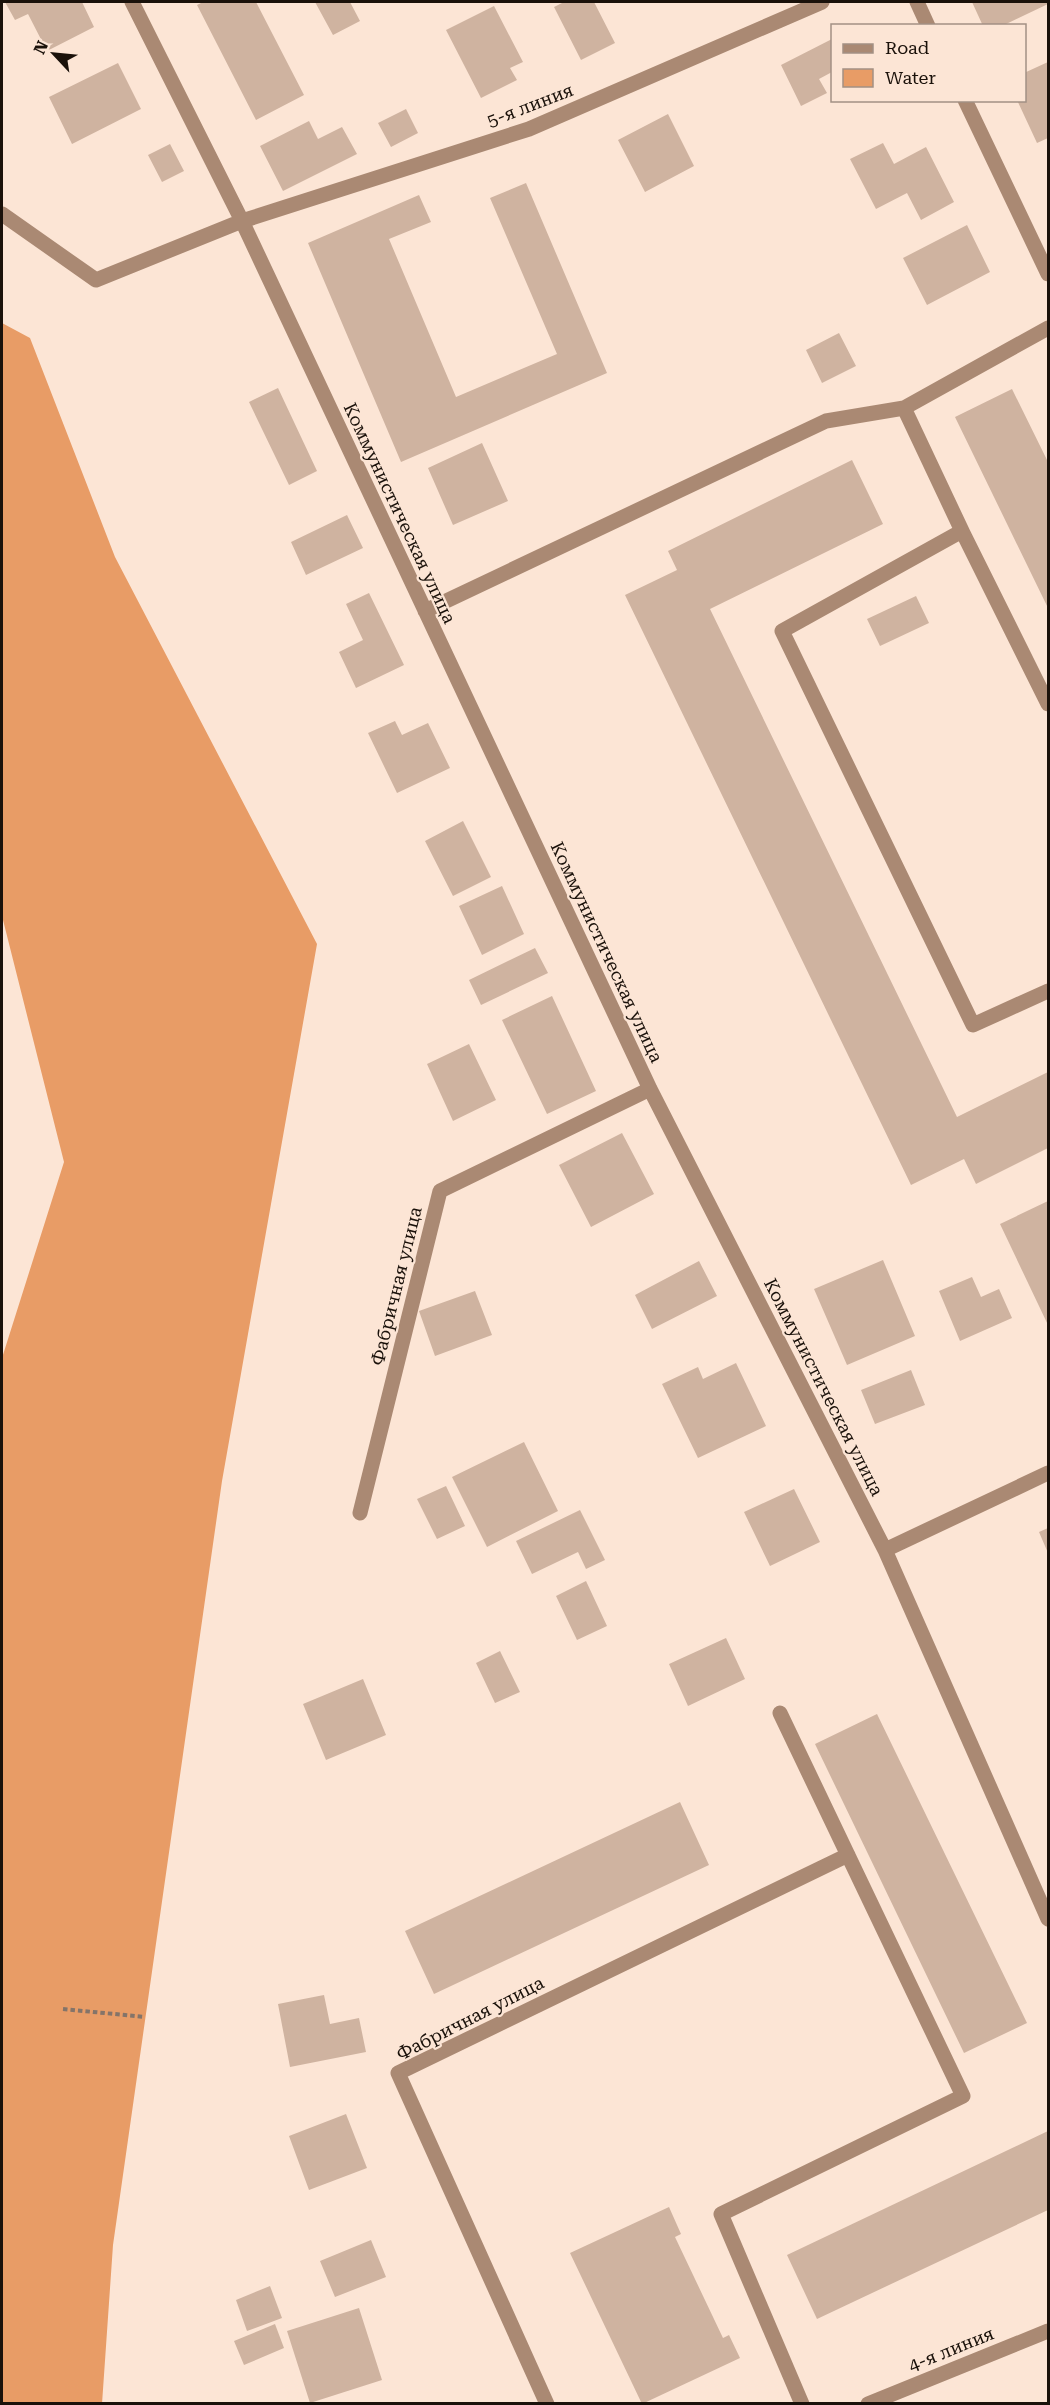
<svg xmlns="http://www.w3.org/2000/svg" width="1050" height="2405" font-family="'Roboto Serif',serif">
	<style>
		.water { fill: #e89c66 }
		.building { fill: #cfb3a0 }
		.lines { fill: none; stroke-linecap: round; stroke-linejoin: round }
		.path { stroke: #847469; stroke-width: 4; stroke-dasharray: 4.5 3; stroke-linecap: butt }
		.minor { stroke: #aa8973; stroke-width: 15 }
		.labels { text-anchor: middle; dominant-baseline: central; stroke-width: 4.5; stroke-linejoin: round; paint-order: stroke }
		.street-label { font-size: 18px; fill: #1a110a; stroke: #fce5d5 }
	</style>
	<rect width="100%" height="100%" fill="#fce5d5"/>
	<path class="water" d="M 2,323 L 30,338 L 115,557 L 317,944 L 222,1481 L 113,2245 L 102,2404 L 2,2403 L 2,1358 L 64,1162 L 2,916 Z"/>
	<path class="building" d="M 5,2 L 82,2 L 94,27 L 47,51 L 28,14 L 15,20 Z
		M 203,2 L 256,2 L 304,95 L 256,120 L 197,5 Z
		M 315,2 L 350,2 L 360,21 L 333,35 Z
		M 564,2 L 594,2 L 615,43 L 581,60 L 554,7 Z
		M 972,2 L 1048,2 L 1048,4 L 1002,26 L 983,26 Z
		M 494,6 L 523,62 L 510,68 L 517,80 L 481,98 L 446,30 Z
		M 832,39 L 832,72 L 819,79 L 827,93 L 801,106 L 781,65 Z
		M 1048,62 L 1048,138 L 1037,143 L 1017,100 L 1024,100 L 1024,73 Z
		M 118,63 L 141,109 L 72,144 L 49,97 Z
		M 406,109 L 418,133 L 391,147 L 378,123 Z
		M 668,114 L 694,166 L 645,192 L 618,140 Z
		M 309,121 L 318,139 L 342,127 L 357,154 L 283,191 L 260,146 Z
		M 883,143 L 894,164 L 926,147 L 954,202 L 921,220 L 907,193 L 876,209 L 850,159 Z
		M 170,144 L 184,171 L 162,182 L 148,155 Z
		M 526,183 L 607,373 L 401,462 L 308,243 L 419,195 L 431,222 L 389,239 L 456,397 L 557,354 L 490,198 Z
		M 967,225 L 990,272 L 927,305 L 903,258 Z
		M 839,333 L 856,366 L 822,383 L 806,350 Z
		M 278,388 L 317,471 L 289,485 L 249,402 Z
		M 1012,389 L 1048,462 L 1048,608 L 955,417 Z
		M 482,443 L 508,501 L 453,525 L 428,468 Z
		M 852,460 L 883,524 L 710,609 L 957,1117 L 1048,1072 L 1048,1148 L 976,1184 L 964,1159 L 911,1185 L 625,595 L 677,570 L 668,551 Z
		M 347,515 L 363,548 L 306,575 L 291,542 Z
		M 369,593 L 404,665 L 356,688 L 339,652 L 363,640 L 346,604 Z
		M 916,596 L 929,623 L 880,646 L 867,619 Z
		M 395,721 L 402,735 L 428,723 L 450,768 L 397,793 L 368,733 Z
		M 463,821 L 491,877 L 453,896 L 425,841 Z
		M 502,886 L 524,934 L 482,955 L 459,906 Z
		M 535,948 L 548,973 L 481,1005 L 469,980 Z
		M 552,996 L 596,1091 L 547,1114 L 502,1020 Z
		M 469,1044 L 496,1100 L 453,1121 L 427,1064 Z
		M 622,1133 L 654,1194 L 591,1227 L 559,1165 Z
		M 1048,1201 L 1048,1325 L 1000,1224 Z
		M 883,1260 L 915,1336 L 847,1365 L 814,1289 Z
		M 699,1261 L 717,1296 L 652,1329 L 635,1295 Z
		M 972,1277 L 981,1297 L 999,1289 L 1012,1318 L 960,1341 L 939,1291 Z
		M 475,1291 L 492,1335 L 435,1356 L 419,1311 Z
		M 736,1363 L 766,1426 L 698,1458 L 662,1384 L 698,1367 L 703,1379 Z
		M 911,1370 L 925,1405 L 875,1424 L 861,1390 Z
		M 524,1442 L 558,1511 L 487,1547 L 452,1477 Z
		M 446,1486 L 465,1526 L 437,1539 L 417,1499 Z
		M 794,1489 L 820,1542 L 770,1566 L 744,1512 Z
		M 580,1510 L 605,1560 L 586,1569 L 578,1552 L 532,1574 L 516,1541 Z
		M 1048,1528 L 1048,1553 L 1039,1532 Z
		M 586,1581 L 607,1626 L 577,1640 L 556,1596 Z
		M 726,1638 L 745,1679 L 688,1706 L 669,1664 Z
		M 500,1651 L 520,1692 L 495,1703 L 476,1663 Z
		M 363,1679 L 386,1735 L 326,1760 L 303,1704 Z
		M 877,1714 L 1027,2023 L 964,2053 L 815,1744 Z
		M 680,1802 L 709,1865 L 434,1994 L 405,1931 Z
		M 324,1995 L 330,2024 L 359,2018 L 366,2052 L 290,2067 L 278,2004 Z
		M 346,2114 L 367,2168 L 309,2190 L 289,2136 Z
		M 1048,2131 L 1048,2210 L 817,2319 L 787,2255 Z
		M 669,2207 L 681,2234 L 675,2237 L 723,2338 L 729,2335 L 740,2358 L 642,2404 L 570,2253 Z
		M 371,2240 L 386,2277 L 335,2297 L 320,2261 Z
		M 270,2286 L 282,2318 L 247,2331 L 236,2300 Z
		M 359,2308 L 382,2380 L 310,2403 L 287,2331 Z
		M 275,2324 L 284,2348 L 244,2365 L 234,2341 Z"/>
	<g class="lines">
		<path class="path" d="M 63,2009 L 145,2017"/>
		<path class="minor" d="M 132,2 L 242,221 L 650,1089 L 885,1550 L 1048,1919
			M 917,2 L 928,26
			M 965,100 L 1048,274
			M 2,214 L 96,280 L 242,221 L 529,129 L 822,2
			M 1048,328 L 904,408 L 962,531 L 782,631 L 973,1025 L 1048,991
			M 962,531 L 1048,704
			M 425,611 L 826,421 L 904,408
			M 360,1513 L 440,1191 L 650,1089
			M 885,1550 L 1048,1473
			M 780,1713 L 963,2096 L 721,2214 L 802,2404
			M 547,2404 L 398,2073 L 848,1855
			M 868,2404 L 1048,2331"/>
	</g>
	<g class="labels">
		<g class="street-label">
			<text transform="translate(530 105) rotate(-21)">5-я линия</text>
			<text transform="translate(400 513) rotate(65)">Коммунистическая улица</text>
			<text transform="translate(607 952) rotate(65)">Коммунистическая улица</text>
			<text transform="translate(396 1286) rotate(-76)">Фабричная улица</text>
			<text transform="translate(824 1387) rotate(63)">Коммунистическая улица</text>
			<text transform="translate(470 2018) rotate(-27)">Фабричная улица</text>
			<text transform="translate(951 2349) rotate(-22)">4-я линия</text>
		</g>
	</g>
	<rect width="1050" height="2405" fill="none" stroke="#1a110a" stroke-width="6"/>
	<rect x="831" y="24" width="195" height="78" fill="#fce5d5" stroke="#a29084" stroke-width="1.5"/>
	<rect x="843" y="44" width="30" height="9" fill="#aa8973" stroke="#a29084" stroke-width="1.5"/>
	<text x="885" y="54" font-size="18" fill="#1a110a">Road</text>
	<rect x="843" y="69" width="30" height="18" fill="#e89c66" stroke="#a29084" stroke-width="1.5"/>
	<text x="885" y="84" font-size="18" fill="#1a110a">Water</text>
	<g transform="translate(54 54) rotate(296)" stroke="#fce5d5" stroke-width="4.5" paint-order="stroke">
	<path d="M0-4.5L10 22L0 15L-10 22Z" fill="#1a110a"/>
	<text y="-9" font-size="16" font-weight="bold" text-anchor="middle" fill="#1a110a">N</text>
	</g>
</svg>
